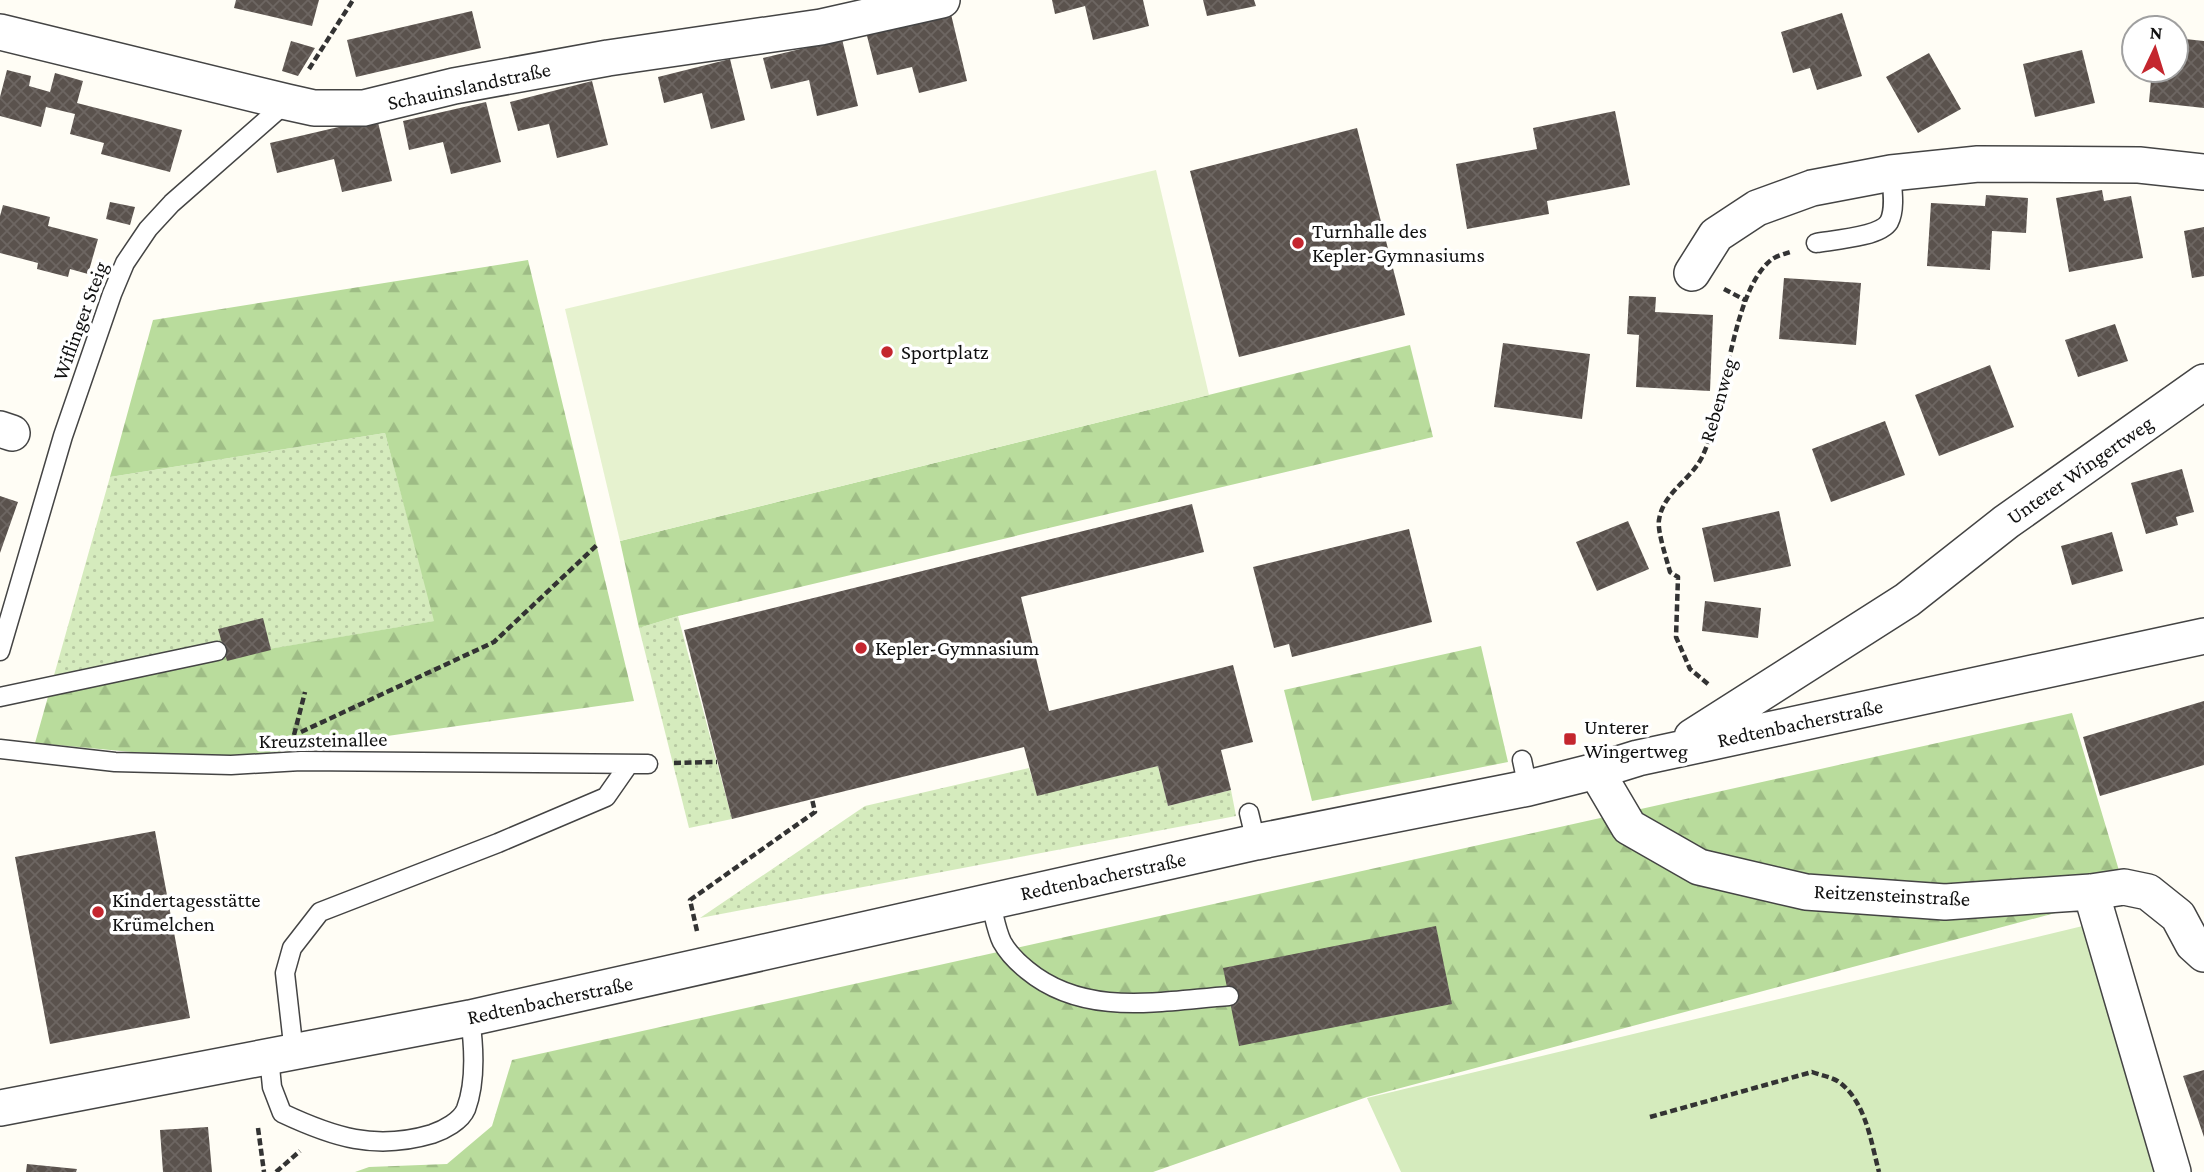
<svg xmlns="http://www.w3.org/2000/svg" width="2204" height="1172" font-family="'Crimson Pro',serif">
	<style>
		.grass { fill: url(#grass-dots) }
		.forest { fill: url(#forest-firs) }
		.park { fill: #d5ebbd }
		.pitch { fill: #e6f2cf }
		.building { fill: url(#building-cross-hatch) }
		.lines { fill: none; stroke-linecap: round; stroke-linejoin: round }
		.lane-casing { stroke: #444; stroke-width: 21 }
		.street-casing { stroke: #444; stroke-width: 38 }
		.path { stroke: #333; stroke-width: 4.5; stroke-dasharray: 7 3.5; stroke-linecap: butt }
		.lane { stroke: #fff; stroke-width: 18 }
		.street { stroke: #fff; stroke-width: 35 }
		.poi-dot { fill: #c4262e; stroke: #fff; stroke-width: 2.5 }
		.labels { text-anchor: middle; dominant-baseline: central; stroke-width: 7; stroke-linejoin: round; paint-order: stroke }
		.street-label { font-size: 21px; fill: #111; stroke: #fff }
		.poi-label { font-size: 21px; fill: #111; stroke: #fff; text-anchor: start }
	</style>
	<defs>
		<pattern id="grass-dots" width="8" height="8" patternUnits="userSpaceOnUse" patternTransform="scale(1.75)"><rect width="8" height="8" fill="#d5ebbd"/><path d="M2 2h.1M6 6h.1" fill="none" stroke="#b6c8a1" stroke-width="1.8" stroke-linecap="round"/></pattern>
		<pattern id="forest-firs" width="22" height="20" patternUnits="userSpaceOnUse" patternTransform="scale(1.75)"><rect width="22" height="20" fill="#b9dc9c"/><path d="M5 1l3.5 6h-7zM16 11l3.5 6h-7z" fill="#9ebc85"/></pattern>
		<pattern id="building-cross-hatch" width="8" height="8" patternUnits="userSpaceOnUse" patternTransform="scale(1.75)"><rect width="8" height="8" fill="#5a524d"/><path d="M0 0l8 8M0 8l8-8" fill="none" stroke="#6d6662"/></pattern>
	</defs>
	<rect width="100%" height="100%" fill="#fffdf5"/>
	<path class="grass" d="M 385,433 L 435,621 L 51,686 L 110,477 Z
		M 678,616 L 732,819 L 689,828 L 639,628 Z
		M 1158,766 L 1168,806 L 1231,790 L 1236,816 L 700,918 L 865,806 L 1029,768 L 1037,795 Z"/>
	<path class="forest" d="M 528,260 L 634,701 L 218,760 L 35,743 L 51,686 L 434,621 L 385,433 L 110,477 L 153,320 Z
		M 1410,345 L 1433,437 L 678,616 L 639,628 L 620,541 Z
		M 1481,646 L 1508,762 L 1312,801 L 1284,690 Z
		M 2072,713 L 2126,894 L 1367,1097 L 1153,1172 L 355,1172 L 369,1167 L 447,1164 L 492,1126 L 512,1060 Z"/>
	<path class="park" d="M 2091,924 L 2168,1172 L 1401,1172 L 1367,1098 Z"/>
	<path class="pitch" d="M 1156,170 L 1209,395 L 620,541 L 565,309 Z"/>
	<path class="building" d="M 236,0 L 319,0 L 312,26 L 234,8 Z
		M 1052,0 L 1143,0 L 1149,26 L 1093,40 L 1085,6 L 1055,14 Z
		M 1203,0 L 1254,0 L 1256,6 L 1207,16 Z
		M 950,10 L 967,81 L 919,93 L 912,67 L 877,75 L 866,32 Z
		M 472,11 L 481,48 L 356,77 L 347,40 Z
		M 1842,13 L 1862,76 L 1817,90 L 1810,68 L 1793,73 L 1781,32 Z
		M 2176,38 L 2204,41 L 2204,108 L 2149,102 L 2152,70 L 2176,70 Z
		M 842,39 L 858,106 L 817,116 L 809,80 L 771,89 L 763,58 Z
		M 291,41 L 315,48 L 298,76 L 282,71 Z
		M 2082,50 L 2095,103 L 2035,117 L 2023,64 Z
		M 1929,53 L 1961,109 L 1918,133 L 1886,77 Z
		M 730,59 L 745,120 L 711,129 L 702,93 L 664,103 L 658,77 Z
		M 7,70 L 31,76 L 29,86 L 50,92 L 55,73 L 83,81 L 77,103 L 182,130 L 170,172 L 101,154 L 104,143 L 70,134 L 75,114 L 46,107 L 41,127 L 0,116 L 0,97 Z
		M 592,81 L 608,145 L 557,158 L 549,124 L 518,131 L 510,102 Z
		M 486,102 L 501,162 L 451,174 L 443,142 L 409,150 L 403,121 Z
		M 1615,111 L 1630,185 L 1547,201 L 1549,214 L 1467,229 L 1456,164 L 1537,149 L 1533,128 Z
		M 377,118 L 392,181 L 342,192 L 334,159 L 277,173 L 270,143 Z
		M 1357,128 L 1405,315 L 1239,357 L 1190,171 Z
		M 2102,190 L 2104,201 L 2131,196 L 2143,258 L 2069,272 L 2056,198 Z
		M 1986,195 L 2028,198 L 2026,233 L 1992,231 L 1990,270 L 1927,266 L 1931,203 L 1985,206 Z
		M 110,202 L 135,207 L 130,225 L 106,219 Z
		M 3,205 L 50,217 L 48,226 L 98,239 L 88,274 L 70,269 L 68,277 L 37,269 L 38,263 L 0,253 L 0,216 Z
		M 2204,227 L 2204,276 L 2192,278 L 2184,231 Z
		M 1784,278 L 1861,283 L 1856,345 L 1779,339 Z
		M 1629,296 L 1656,297 L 1655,312 L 1713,315 L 1710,391 L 1636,387 L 1639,335 L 1627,334 Z
		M 2115,324 L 2128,361 L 2078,377 L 2065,340 Z
		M 1503,343 L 1590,354 L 1582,419 L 1494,407 Z
		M 1990,365 L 2014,427 L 1939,456 L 1915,395 Z
		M 1885,421 L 1905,475 L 1831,502 L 1812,449 Z
		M 2182,469 L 2194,512 L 2176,517 L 2178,525 L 2146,534 L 2131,483 Z
		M 0,496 L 18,502 L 0,553 Z
		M 1192,504 L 1204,552 L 1021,597 L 1049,711 L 1233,665 L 1253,742 L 1221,750 L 1231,790 L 1168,806 L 1158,766 L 1037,796 L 1024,747 L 732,819 L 684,630 Z
		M 1779,511 L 1791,566 L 1714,582 L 1702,528 Z
		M 1628,521 L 1649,569 L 1597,591 L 1576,542 Z
		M 1409,529 L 1432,622 L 1292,657 L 1289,644 L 1274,648 L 1253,567 Z
		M 2112,532 L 2123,571 L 2072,585 L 2061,546 Z
		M 1705,601 L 1761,608 L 1758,638 L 1702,631 Z
		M 263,618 L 271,650 L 227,661 L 218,629 Z
		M 2204,701 L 2204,765 L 2100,796 L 2083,737 Z
		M 155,831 L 190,1018 L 50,1044 L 15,857 Z
		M 1436,926 L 1452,1004 L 1239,1046 L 1223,968 Z
		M 2204,1070 L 2204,1137 L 2183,1076 Z
		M 208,1127 L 212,1172 L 163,1172 L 160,1130 Z
		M 27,1164 L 77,1169 L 76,1172 L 26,1172 Z"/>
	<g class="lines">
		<defs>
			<path id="lane" d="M 1816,243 C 1833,240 1880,237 1889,222 C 1896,209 1892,187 1891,173
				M 0,651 L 63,436 L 112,294 L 125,263 L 148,229 L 172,203 L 287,102
				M 0,697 L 217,651
				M 0,749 L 115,762 L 231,765 L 301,761 L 648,764
				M 1522,760 L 1528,788
				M 1249,813 L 1256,842
				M 990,901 C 994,914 996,930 1002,942 C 1008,953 1017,962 1027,970 C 1085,1018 1161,1001 1229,996
				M 294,1053 L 285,973 L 292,948 L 320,912 L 498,843 L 606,797 L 629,764
				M 269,1057 L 272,1087 L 282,1113 C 333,1137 375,1151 432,1134 C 444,1130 461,1121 466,1109 C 476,1082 474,1046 470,1018"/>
			<path id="street" d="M 0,32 L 287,102 L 314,108 L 364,108 L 454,86 L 608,58 L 821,27 L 942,0
				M 1692,273 L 1716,235 L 1757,208 L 1812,188 L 1891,173 L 1978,164 L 2139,165 L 2204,172
				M 0,429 L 12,433
				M 1692,737 L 1907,600 L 2006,522 L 2204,382
				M 1596,771 L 1629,827 L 1699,867 L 1806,892 L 1945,902 L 2091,892 L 2124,887 L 2148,892 L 2178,916 L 2193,944 L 2204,954
				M 2091,892 L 2173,1172
				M 0,1108 L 470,1018 L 1256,842 L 1528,788 L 1596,771 L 1638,758 L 2204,636"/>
		</defs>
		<use href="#lane" class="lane-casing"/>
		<use href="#street" class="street-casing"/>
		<path class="path" d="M 309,69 L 353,0
			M 1724,289 L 1745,300
			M 1708,684 L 1690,669 L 1676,637 L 1678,577 L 1670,572 C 1667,560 1657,531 1659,520 C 1663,493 1689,481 1701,459 C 1727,409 1730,293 1771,260 C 1776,256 1784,254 1790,252
			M 301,732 L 494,642 L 597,545
			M 294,735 L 305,692
			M 674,763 L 717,762
			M 697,931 L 690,900 L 815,812 L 812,799
			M 1650,1117 L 1812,1072 C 1820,1075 1832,1077 1839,1082 C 1866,1102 1871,1142 1879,1172
			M 258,1128 L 264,1172
			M 276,1172 L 300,1151"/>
		<use href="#lane" class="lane"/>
		<use href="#street" class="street"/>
	</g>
	<g class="poi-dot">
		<circle cx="1298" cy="243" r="7"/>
		<circle cx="887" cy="352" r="7"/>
		<circle cx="861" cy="648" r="7"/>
		<rect x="1563" y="732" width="14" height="14" rx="3.5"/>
		<circle cx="98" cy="912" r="7"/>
	</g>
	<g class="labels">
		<g class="street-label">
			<text transform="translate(469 86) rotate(-12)">Schauinslandstraße</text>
			<text transform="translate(80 321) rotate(-70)">Wiflinger Steig</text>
			<text transform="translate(1718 400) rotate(-74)">Rebenweg</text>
			<text transform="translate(2080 470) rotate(-35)">Unterer Wingertweg</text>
			<text transform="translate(1800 723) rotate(-12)">Redtenbacherstraße</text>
			<text transform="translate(323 740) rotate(-1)">Kreuzsteinallee</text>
			<text transform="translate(1103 876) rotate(-12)">Redtenbacherstraße</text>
			<text transform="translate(1892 895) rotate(3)">Reitzensteinstraße</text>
			<text transform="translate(550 1000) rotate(-12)">Redtenbacherstraße</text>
		</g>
		<g class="poi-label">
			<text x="1312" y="231">Turnhalle des<tspan x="1312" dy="24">Kepler-Gymnasiums</tspan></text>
			<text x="901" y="352">Sportplatz</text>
			<text x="875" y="648">Kepler-Gymnasium</text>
			<text x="1584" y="727">Unterer<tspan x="1584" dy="24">Wingertweg</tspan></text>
			<text x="112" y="900">Kindertagesstätte<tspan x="112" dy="24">Krümelchen</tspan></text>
		</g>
	</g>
	<g transform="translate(2155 49) rotate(4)"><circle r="33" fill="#ffffff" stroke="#a0a0a0" stroke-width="2"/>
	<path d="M0-5L12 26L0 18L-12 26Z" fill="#c4262e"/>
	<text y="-10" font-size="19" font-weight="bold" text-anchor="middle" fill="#111111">N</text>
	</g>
</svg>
